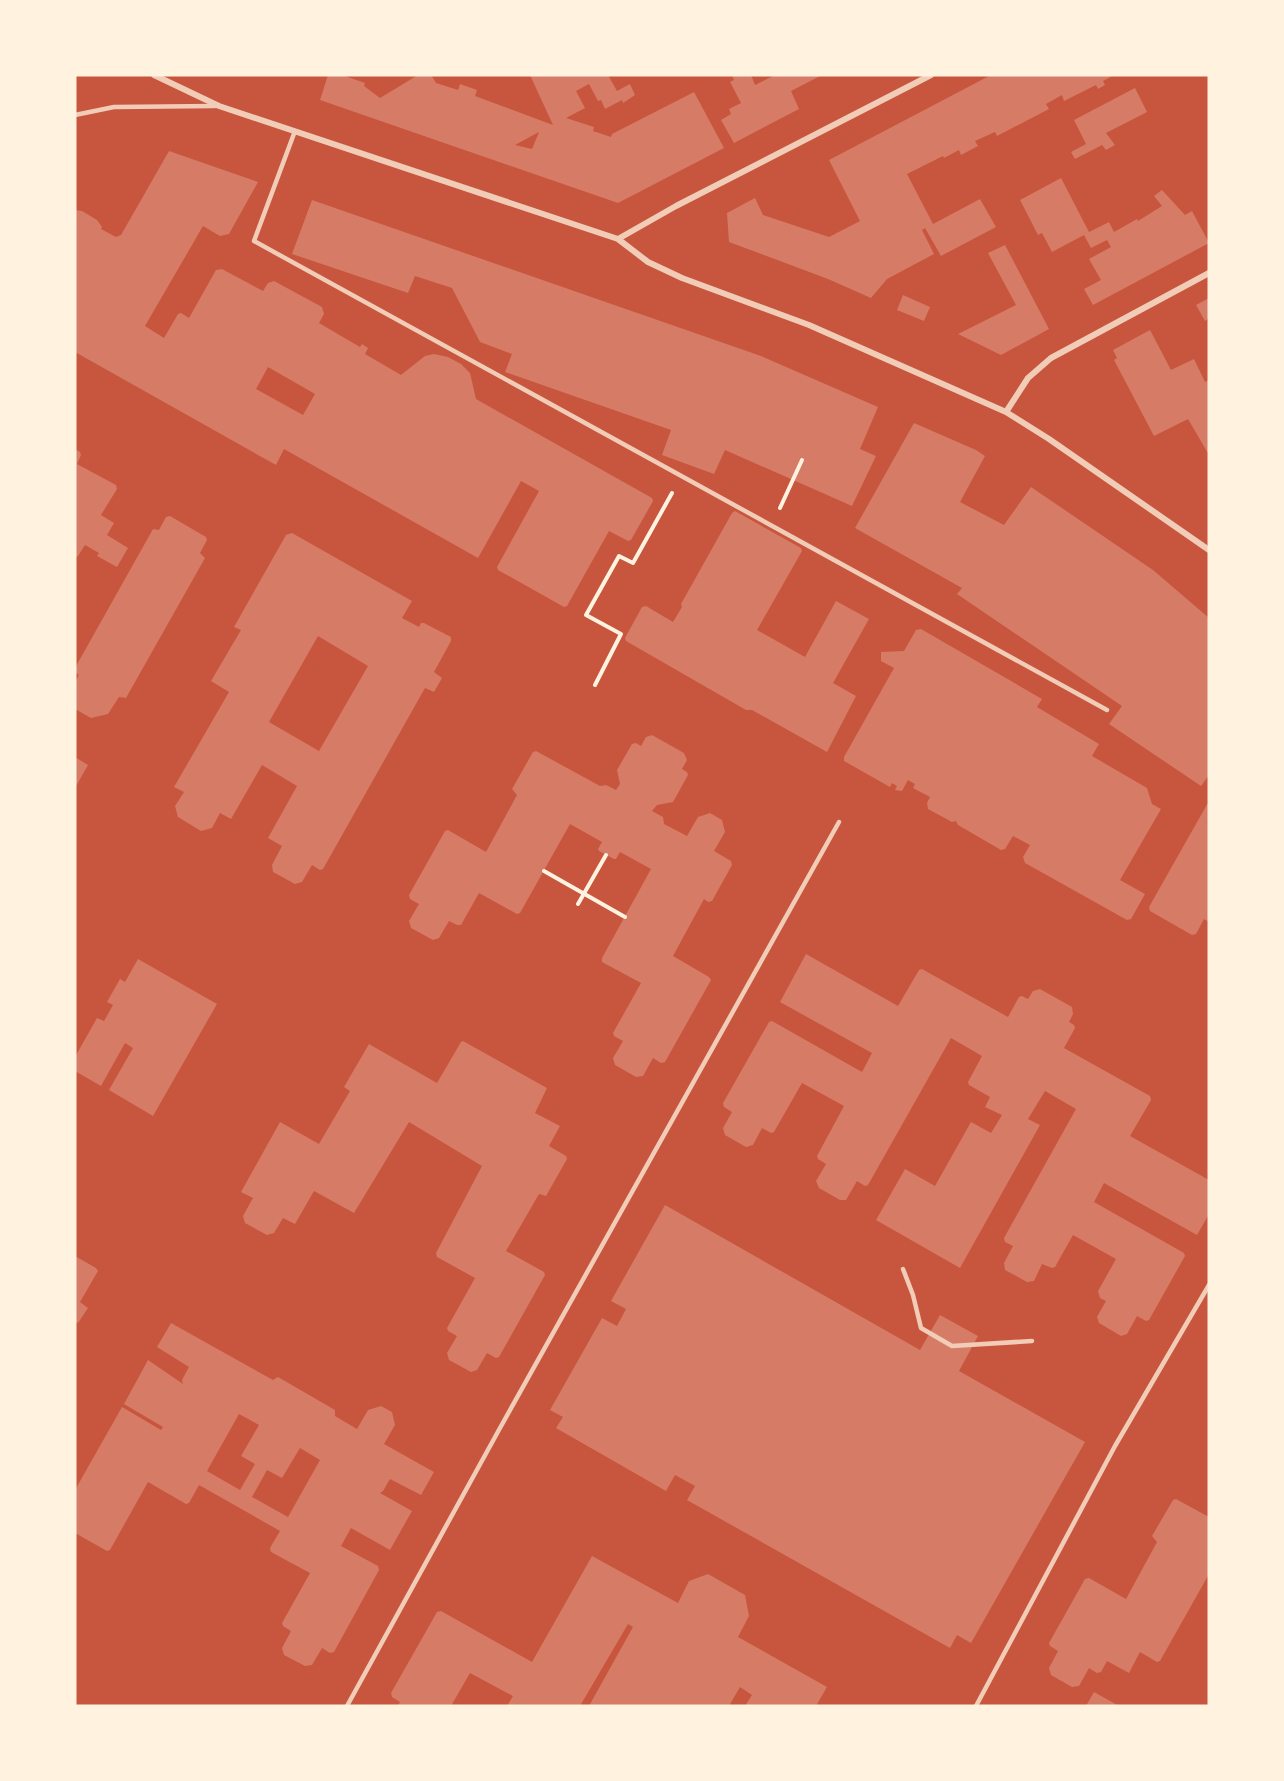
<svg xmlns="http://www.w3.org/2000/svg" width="1284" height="1781" font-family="Rubik,sans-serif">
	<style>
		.building { fill: #d67c66; fill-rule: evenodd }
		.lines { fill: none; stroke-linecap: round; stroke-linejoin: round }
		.path { stroke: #fff3e0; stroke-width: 4 }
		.service { stroke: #f1ccb7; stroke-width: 4.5 }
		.minor { stroke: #f1ccb7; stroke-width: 6 }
	</style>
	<rect width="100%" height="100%" fill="#c8553d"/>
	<path class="building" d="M 328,75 L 342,75 L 365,83 L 364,86 L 380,98 L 418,75 L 431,75 L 436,83 L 458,90 L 460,84 L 477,90 L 475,96 L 553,125 L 530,75 L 608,75 L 617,91 L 630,84 L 635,95 L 623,103 L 622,100 L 605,109 L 601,100 L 598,101 L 589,84 L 576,91 L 585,108 L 566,118 L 594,127 L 593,131 L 611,137 L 612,134 L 694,92 L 724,148 L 618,203 L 320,100 ZM 539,132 L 532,149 L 515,145 Z
		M 732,75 L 751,75 L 755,85 L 775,75 L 822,75 L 791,91 L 799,109 L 734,143 L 721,120 L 731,114 L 729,109 L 741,103 L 730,82 L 734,80 Z
		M 991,75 L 1114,75 L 1103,81 L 1105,85 L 1098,89 L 1096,85 L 1064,101 L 1062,95 L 1046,104 L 1049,109 L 997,136 L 995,132 L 975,141 L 978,146 L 961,155 L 959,150 L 944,158 L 943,156 L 907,174 L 933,224 L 980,199 L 996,227 L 941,256 L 925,228 L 922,230 L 934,254 L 887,279 L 871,298 L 828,279 L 729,242 L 727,213 L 755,198 L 763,215 L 829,237 L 860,221 L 829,160 Z
		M 1135,88 L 1147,112 L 1106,133 L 1115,145 L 1106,150 L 1102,145 L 1075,159 L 1071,152 L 1086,144 L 1074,120 Z
		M 169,151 L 258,182 L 229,234 L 220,236 L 203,226 L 145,326 L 164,338 L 178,314 L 181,313 L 189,318 L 216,270 L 222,269 L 263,291 L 268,283 L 274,281 L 322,307 L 324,314 L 319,323 L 360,347 L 362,344 L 368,348 L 365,354 L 401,375 L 425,356 L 434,354 L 448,357 L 461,364 L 470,373 L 476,399 L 652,498 L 653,501 L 631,540 L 628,541 L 609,531 L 567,606 L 564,607 L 498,570 L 497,567 L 539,491 L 521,481 L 478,558 L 284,449 L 276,465 L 75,352 L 75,210 L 82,211 L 97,220 L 102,227 L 101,229 L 116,237 L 121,235 ZM 268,367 L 315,394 L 303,415 L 256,389 Z
		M 1061,178 L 1089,232 L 1109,222 L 1114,232 L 1137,219 L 1138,221 L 1162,206 L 1154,196 L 1162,190 L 1185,215 L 1192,211 L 1209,243 L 1093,305 L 1084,289 L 1101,280 L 1089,259 L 1111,247 L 1107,240 L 1091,248 L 1084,235 L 1052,252 L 1042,233 L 1038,235 L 1020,200 Z
		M 312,200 L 761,356 L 878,407 L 860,449 L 876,456 L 852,506 L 725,450 L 714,474 L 662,455 L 671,430 L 505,372 L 512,354 L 480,342 L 452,288 L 415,276 L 408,293 L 292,254 Z
		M 1005,245 L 1049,329 L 1001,355 L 958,334 L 1016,305 L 988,253 Z
		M 903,295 L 930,307 L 924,321 L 897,310 Z
		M 1209,298 L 1209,318 L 1205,321 L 1196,305 Z
		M 1150,330 L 1171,370 L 1194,359 L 1205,382 L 1209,380 L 1209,455 L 1188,419 L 1154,436 L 1114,360 L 1117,358 L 1113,350 Z
		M 914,423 L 976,450 L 985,456 L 960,502 L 1004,525 L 1031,487 L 1153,570 L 1209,618 L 1209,775 L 1201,786 L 1109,724 L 1122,706 L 957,594 L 962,588 L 855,528 Z
		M 75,449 L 80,452 L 81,455 L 77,464 L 116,485 L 117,489 L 101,515 L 114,523 L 107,535 L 128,548 L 117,567 L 97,556 L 99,553 L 85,545 L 78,556 L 75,558 Z
		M 735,511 L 801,548 L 802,551 L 757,630 L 805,657 L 836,601 L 869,619 L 833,683 L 856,696 L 827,752 L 752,710 L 746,710 L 626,641 L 625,638 L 642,607 L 646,606 L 673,622 L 682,607 L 681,604 L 732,513 Z
		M 170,516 L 206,537 L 207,540 L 200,553 L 205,558 L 126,698 L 119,697 L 108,714 L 91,718 L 75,709 L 75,682 L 79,675 L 75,672 L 75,668 L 153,529 L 159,530 L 166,517 Z
		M 292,533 L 412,601 L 402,618 L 419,627 L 421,623 L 424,623 L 451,637 L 451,641 L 434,672 L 442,678 L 434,692 L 425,688 L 323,869 L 320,870 L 312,865 L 302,882 L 295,884 L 273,872 L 272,865 L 282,846 L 268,838 L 297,786 L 262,765 L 231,819 L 220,813 L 212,828 L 201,831 L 178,817 L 175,806 L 184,792 L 174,787 L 229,692 L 211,681 L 241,630 L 234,627 L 286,535 ZM 318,636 L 368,666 L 319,751 L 269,722 Z
		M 921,629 L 1042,699 L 1037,707 L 1099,744 L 1092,756 L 1147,788 L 1152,804 L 1161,809 L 1120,880 L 1145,894 L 1131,919 L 1127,920 L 1025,863 L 1023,857 L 1030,845 L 1013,836 L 1005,849 L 1001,850 L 958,825 L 956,821 L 952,822 L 928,809 L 927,803 L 930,797 L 913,788 L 915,784 L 908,780 L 902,791 L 895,790 L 897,786 L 892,783 L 890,787 L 844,761 L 844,757 L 894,668 L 881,661 L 881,652 L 904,651 L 916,630 Z
		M 652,735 L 684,753 L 687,760 L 682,769 L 687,772 L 688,775 L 673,802 L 657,805 L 652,811 L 663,817 L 664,824 L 687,836 L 698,817 L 710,813 L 722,820 L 725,832 L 714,851 L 731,861 L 732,865 L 712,901 L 708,902 L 704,899 L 673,956 L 709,977 L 711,980 L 665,1062 L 661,1063 L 653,1058 L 643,1076 L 636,1077 L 615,1065 L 613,1058 L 623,1041 L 614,1036 L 613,1033 L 641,983 L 602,962 L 602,958 L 651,869 L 620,852 L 616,859 L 614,859 L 599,851 L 598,849 L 602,842 L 570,824 L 520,913 L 517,914 L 479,893 L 461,925 L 457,925 L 449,921 L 439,938 L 433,940 L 411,928 L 409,921 L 419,904 L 410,899 L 409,895 L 445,831 L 448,830 L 486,852 L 517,795 L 512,789 L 533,752 L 536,751 L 600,786 L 606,785 L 616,790 L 620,784 L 617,770 L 632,744 L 636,743 L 641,746 L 646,737 Z
		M 75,757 L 88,765 L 75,788 Z
		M 1209,801 L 1209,922 L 1204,919 L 1196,934 L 1192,935 L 1150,911 L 1149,907 Z
		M 806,954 L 898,1006 L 919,970 L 922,969 L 1008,1017 L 1019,997 L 1022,996 L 1028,999 L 1033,991 L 1040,989 L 1072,1007 L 1073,1014 L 1069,1022 L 1074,1025 L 1075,1028 L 1064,1048 L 1150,1096 L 1151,1100 L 1130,1136 L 1209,1180 L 1209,1214 L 1197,1235 L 1104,1183 L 1094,1202 L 1184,1253 L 1185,1256 L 1149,1320 L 1146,1321 L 1137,1316 L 1127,1334 L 1121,1336 L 1099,1323 L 1097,1317 L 1106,1301 L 1100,1298 L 1098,1291 L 1116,1259 L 1073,1235 L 1055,1267 L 1052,1268 L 1042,1264 L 1034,1281 L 1027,1282 L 1005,1270 L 1004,1263 L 1013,1246 L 1005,1242 L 1004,1238 L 1076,1109 L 1045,1091 L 1028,1119 L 1040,1125 L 960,1268 L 876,1220 L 905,1169 L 935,1186 L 971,1122 L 991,1133 L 1002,1115 L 985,1107 L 990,1097 L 969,1085 L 968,1082 L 982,1056 L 951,1038 L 868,1185 L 865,1186 L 857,1181 L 846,1200 L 840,1200 L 819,1188 L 816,1181 L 826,1164 L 818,1159 L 817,1156 L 844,1106 L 802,1083 L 774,1132 L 771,1133 L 762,1128 L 753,1145 L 746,1147 L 725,1135 L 723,1128 L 732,1112 L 724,1107 L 723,1103 L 769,1022 L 772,1021 L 862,1072 L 872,1053 L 780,1002 Z
		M 138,959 L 217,1004 L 153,1116 L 109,1090 L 133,1048 L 125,1043 L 101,1086 L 75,1071 L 75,1057 L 97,1018 L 104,1021 L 113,1005 L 107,1002 L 120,979 L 125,982 Z
		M 463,1041 L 547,1088 L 535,1113 L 560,1126 L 549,1146 L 566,1156 L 567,1159 L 546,1196 L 539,1194 L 506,1251 L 544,1272 L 545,1275 L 499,1357 L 496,1358 L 487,1353 L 477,1370 L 471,1372 L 449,1360 L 447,1353 L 457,1336 L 448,1331 L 447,1328 L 475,1278 L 437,1257 L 436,1253 L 482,1166 L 409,1122 L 354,1213 L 314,1191 L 295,1224 L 283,1218 L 274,1233 L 267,1235 L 245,1223 L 243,1216 L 253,1198 L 241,1192 L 280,1122 L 319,1144 L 350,1091 L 344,1087 L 369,1044 L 437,1083 L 461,1042 Z
		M 665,1205 L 920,1350 L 940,1315 L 978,1336 L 959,1371 L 1085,1442 L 971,1643 L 957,1635 L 950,1648 L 687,1500 L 695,1486 L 675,1475 L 666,1491 L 556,1428 L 563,1417 L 550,1410 L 602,1318 L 617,1326 L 626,1309 L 611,1301 Z
		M 75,1256 L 96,1268 L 98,1271 L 80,1302 L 88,1308 L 78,1323 L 75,1322 Z
		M 171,1323 L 273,1380 L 278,1377 L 335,1410 L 335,1416 L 357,1429 L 368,1410 L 381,1406 L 392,1412 L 395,1425 L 384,1444 L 434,1472 L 421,1495 L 390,1479 L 383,1491 L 380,1493 L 412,1511 L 390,1550 L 351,1528 L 341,1546 L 378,1566 L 379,1570 L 334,1652 L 330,1653 L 322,1648 L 312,1665 L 305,1666 L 284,1655 L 282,1648 L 291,1631 L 283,1626 L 282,1623 L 310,1573 L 271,1552 L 270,1548 L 280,1531 L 199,1485 L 189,1503 L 186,1504 L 148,1482 L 110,1550 L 107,1551 L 75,1533 L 75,1490 L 122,1407 L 161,1430 L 163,1427 L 124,1404 L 148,1360 L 183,1384 L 182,1380 L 189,1367 L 157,1347 ZM 239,1414 L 259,1425 L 241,1456 L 255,1464 L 240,1490 L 207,1471 ZM 300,1448 L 320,1460 L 288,1517 L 252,1497 L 267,1470 L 282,1478 Z
		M 1176,1499 L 1209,1517 L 1209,1574 L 1160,1661 L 1157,1662 L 1140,1652 L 1129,1673 L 1107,1661 L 1101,1672 L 1097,1673 L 1089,1668 L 1079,1686 L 1072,1687 L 1051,1675 L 1049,1668 L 1058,1651 L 1050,1646 L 1049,1643 L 1085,1579 L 1089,1578 L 1126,1599 L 1157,1542 L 1152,1536 L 1173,1500 Z
		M 592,1556 L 678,1603 L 689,1581 L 708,1574 L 745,1595 L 749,1616 L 738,1637 L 827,1687 L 816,1706 L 745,1706 L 752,1695 L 740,1687 L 729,1706 L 589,1706 L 633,1627 L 628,1624 L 580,1706 L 507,1706 L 513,1696 L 470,1673 L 451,1706 L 398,1706 L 400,1702 L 392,1697 L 391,1693 L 437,1612 L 441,1611 L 532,1662 Z
		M 1094,1692 L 1119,1706 L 1086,1706 Z"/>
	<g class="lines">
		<path class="path" d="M 780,508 L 802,460
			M 595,685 L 621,634 L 586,615 L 619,556 L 633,563 L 672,493
			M 544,871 L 625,917
			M 578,904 L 606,855"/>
		<path class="service" d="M 75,115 L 114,107 L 215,106
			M 295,131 L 254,241 L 1107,710
			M 903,1269 L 913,1295 L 921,1328 L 952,1346 L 1032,1341
			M 347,1706 L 500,1428 L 839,822
			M 976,1706 L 1115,1446 L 1209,1285"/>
		<path class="minor" d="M 154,75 L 219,106 L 618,239 L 648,262 L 682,278 L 809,325 L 1006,412 L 1049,439 L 1209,550
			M 618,239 L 676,206 L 931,75
			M 1006,412 L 1028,378 L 1051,358 L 1209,273"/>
	</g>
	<rect width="1284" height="1781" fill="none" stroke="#fff3e0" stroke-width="153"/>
</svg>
